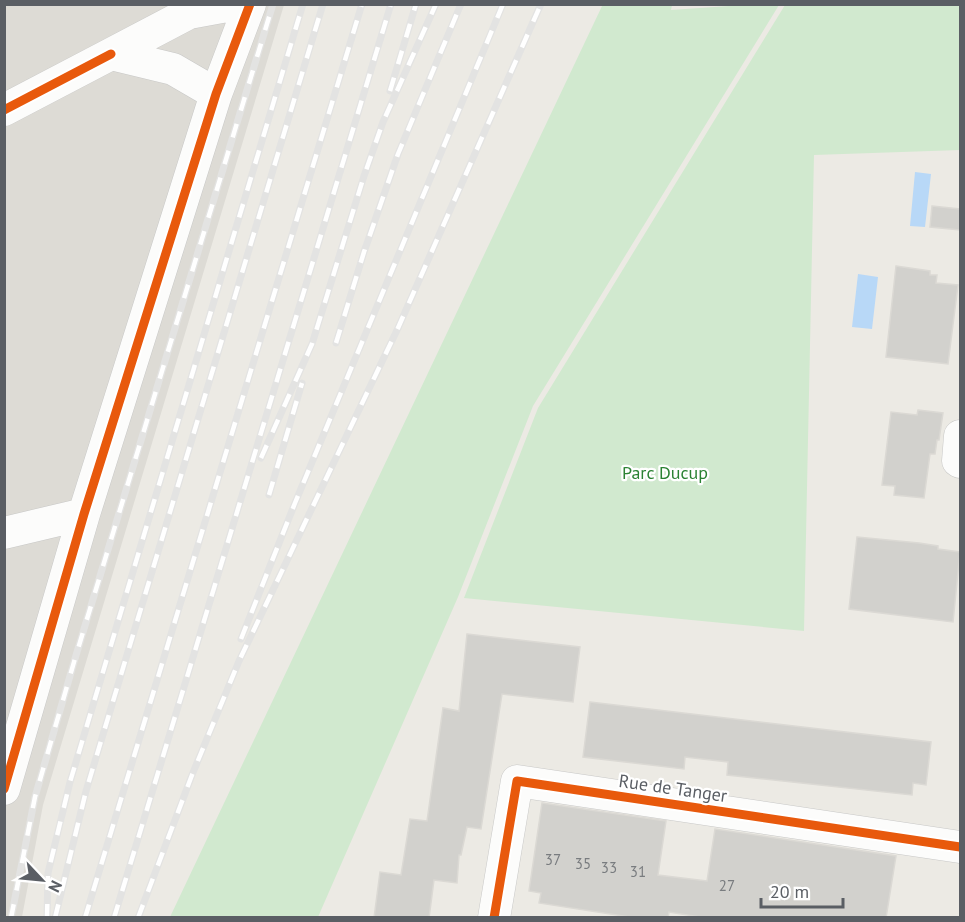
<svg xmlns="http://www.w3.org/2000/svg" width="965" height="922" font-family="'PT Sans',sans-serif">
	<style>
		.industrial { fill: #dddbd5 }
		.green { fill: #d1e9cf }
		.water { fill: #b8d8f7 }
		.building { fill: #d2d1cd; stroke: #dbd9d4; stroke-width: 1.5 }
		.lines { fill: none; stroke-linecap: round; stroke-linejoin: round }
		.minor-casing { stroke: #c8c8c7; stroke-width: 33 }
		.minor { stroke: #fcfcfb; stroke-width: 32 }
		.rail-casing { stroke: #e3e3e2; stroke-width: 7 }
		.rail { stroke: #fff; stroke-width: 4.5; stroke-dasharray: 14; stroke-linecap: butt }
		.cycleway-casing { stroke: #fff; stroke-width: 13 }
		.cycleway { stroke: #e8590c; stroke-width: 9 }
		.labels { text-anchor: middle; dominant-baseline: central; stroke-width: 4.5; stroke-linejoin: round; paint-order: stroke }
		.number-label { font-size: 15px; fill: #797c7f }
		.park-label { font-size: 18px; fill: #2b8233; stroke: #fff }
		.street-label { font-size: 18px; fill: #5a5e64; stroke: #fff }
	</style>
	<rect width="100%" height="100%" fill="#eceae4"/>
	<path class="industrial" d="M 5,5 L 284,5 L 43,805 L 22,917 L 5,918 Z"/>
	<path class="green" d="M 603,4 L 672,5 L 671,10 L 743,5 L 779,5 L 533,406 L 458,597 L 318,917 L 170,917 Z
		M 785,5 L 960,5 L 960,150 L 814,155 L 804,631 L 464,598 L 538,408 Z"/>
	<path class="water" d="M 915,172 L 931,174 L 925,227 L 910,226 Z
		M 858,274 L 878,277 L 872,329 L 852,327 Z"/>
	<path class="building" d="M 932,206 L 960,209 L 960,230 L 930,227 Z
		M 896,266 L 930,271 L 930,275 L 937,275 L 936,283 L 958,285 L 948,364 L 886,357 Z
		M 918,410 L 943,413 L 939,440 L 937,440 L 935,454 L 930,454 L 924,498 L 894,495 L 895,486 L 882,485 L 891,412 L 917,415 Z
		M 857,537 L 919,543 L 938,546 L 938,549 L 960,552 L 953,622 L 849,609 Z
		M 467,634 L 580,647 L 573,702 L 502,694 L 481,829 L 467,827 L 461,855 L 459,855 L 457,883 L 434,880 L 429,918 L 374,918 L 380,872 L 401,875 L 410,819 L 427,821 L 443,708 L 459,711 Z
		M 590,702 L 931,742 L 926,785 L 913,783 L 912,795 L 727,775 L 728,762 L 685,757 L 684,769 L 583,757 Z
		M 542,803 L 666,821 L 658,875 L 707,881 L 715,829 L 896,856 L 886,918 L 706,918 L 669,912 L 668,918 L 636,918 L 539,903 L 541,893 L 529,891 Z"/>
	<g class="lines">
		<defs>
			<path id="minor" d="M 216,94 L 173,69 L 111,54 L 189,13 L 238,4
				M 4,110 L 111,54
				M 960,436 L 958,461 L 960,462
				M 4,533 L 84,514
				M 4,789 L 84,514 L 216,94 L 250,4
				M 494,918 L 517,781 L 960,847"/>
		</defs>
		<use href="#minor" class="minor-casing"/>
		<use href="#minor" class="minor"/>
		<defs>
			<path id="rail" d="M 390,91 L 416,4
				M 336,343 L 364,252 L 398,154 L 461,4
				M 261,458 L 312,344 L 364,176 L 383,122 L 436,4
				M 269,495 L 302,383
				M 241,639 L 295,503 L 503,4
				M 11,918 L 35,797 L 74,662 L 273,4
				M 47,918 L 48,873 L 70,782 L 303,4
				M 55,918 L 86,791 L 323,4
				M 85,918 L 362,4
				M 114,918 L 391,4
				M 138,918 L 192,775 L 239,661 L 398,328 L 541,4"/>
		</defs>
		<use href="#rail" class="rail-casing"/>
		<use href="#rail" class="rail"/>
		<defs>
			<path id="cycleway" d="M 4,110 L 111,54
				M 4,789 L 84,514 L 216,94 L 250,4
				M 494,918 L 517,781 L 960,847"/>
		</defs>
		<use href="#cycleway" class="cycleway-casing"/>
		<use href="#cycleway" class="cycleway"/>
	</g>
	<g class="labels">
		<g class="number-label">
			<text x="553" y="859">37</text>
			<text x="583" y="863">35</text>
			<text x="609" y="867">33</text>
			<text x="638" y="871">31</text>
			<text x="727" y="885">27</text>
		</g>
		<g class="park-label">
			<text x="665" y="472">Parc Ducup</text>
		</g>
		<g class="street-label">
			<text transform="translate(673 788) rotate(8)">Rue de Tanger</text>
		</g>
	</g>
	<rect width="965" height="922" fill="none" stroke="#5a5e64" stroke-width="12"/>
	<g transform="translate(42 880) rotate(116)" stroke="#ffffff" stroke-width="4.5" paint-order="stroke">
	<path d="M0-4.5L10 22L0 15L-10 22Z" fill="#5a5e64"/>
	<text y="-9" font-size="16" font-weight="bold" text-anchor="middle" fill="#5a5e64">N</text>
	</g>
	<path d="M761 898v9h82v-9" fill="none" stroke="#5a5e64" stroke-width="3"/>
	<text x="770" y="898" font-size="18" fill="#5a5e64" stroke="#ffffff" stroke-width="4.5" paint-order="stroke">20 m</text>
</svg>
